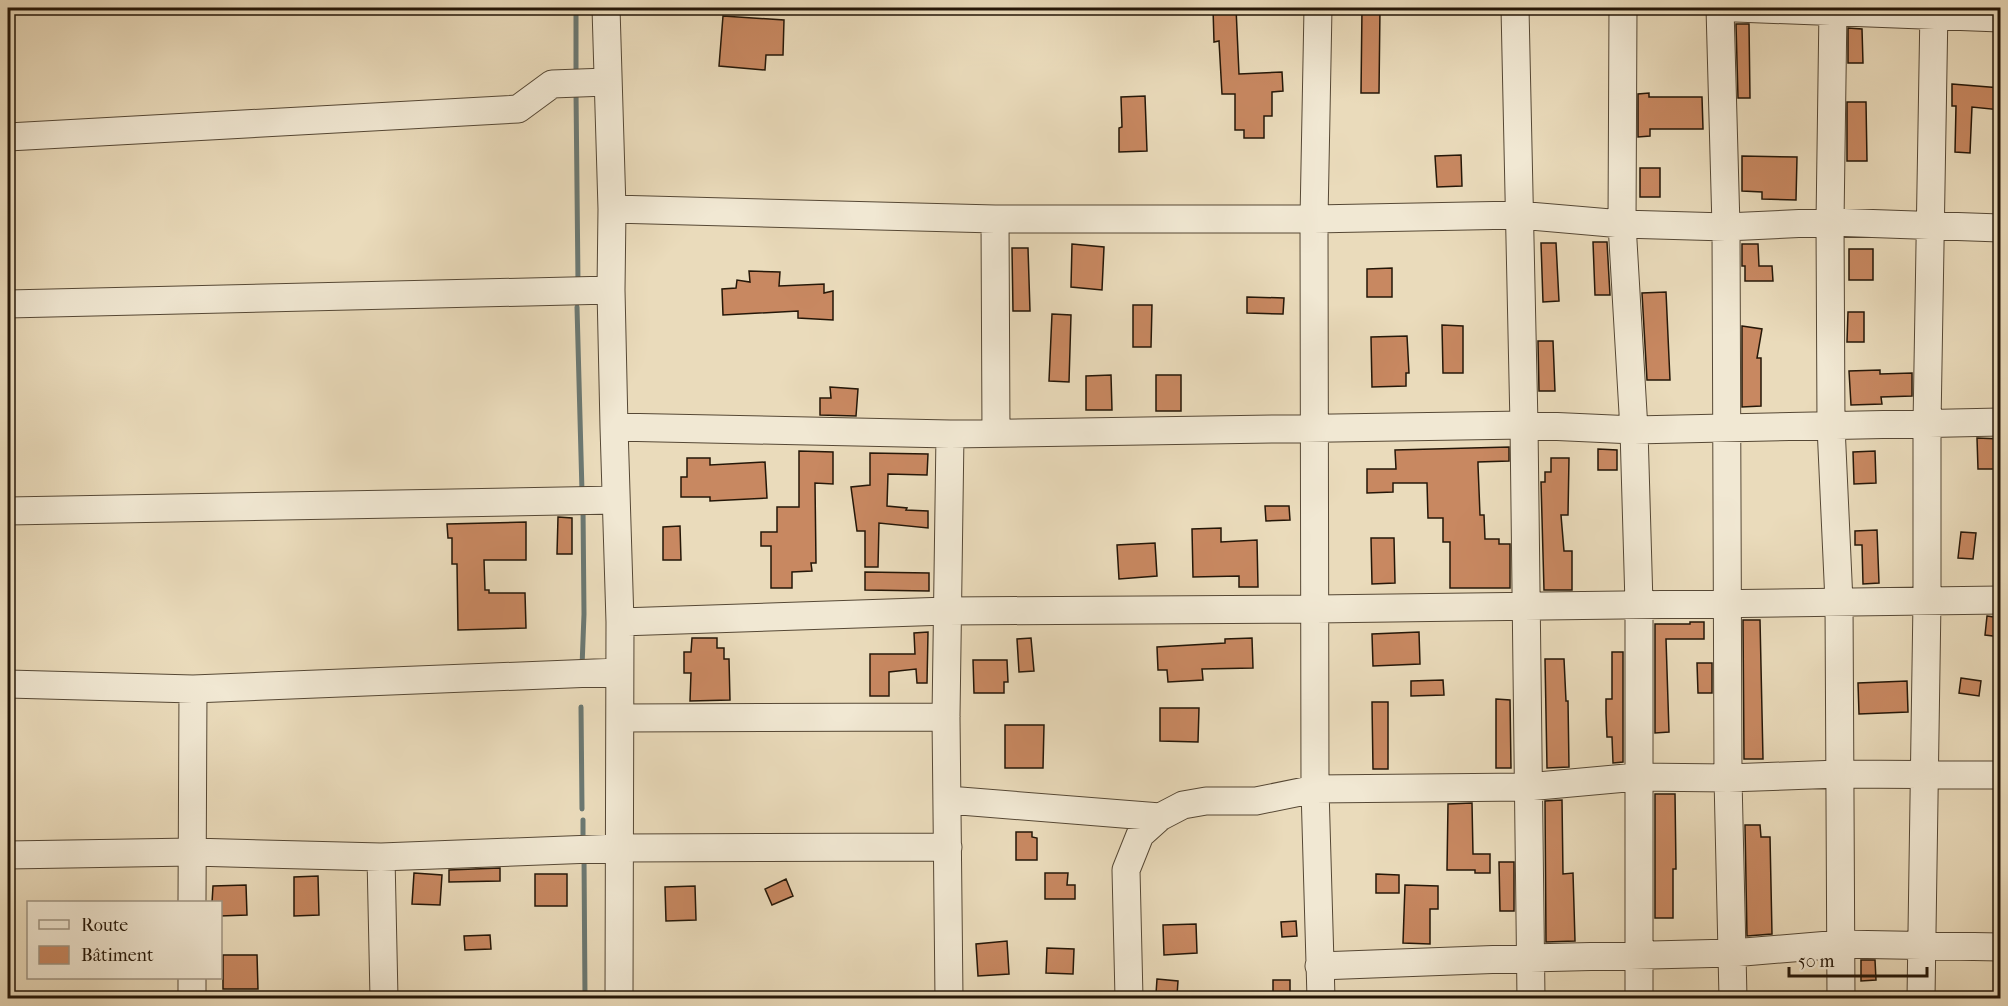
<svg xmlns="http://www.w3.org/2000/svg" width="2008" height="1006" font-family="'IM FELL French Canon',serif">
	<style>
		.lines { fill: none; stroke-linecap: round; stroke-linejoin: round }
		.stream { stroke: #6b7872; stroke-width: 5 }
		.building { fill: #c88861; stroke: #251708; stroke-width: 1.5 }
		.minor-casing { stroke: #564835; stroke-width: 29 }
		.minor { stroke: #f1e8d3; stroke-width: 27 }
	</style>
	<rect width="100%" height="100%" fill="#eadbbb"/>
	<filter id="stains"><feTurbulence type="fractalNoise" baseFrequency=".00333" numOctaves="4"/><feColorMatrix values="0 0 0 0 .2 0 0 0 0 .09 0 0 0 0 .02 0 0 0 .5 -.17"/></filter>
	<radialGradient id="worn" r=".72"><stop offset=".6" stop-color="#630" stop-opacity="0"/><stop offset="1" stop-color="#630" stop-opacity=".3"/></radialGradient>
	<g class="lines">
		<path class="stream" d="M 576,8 L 576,75
			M 576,92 L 578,282
			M 577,307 L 582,492
			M 582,667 L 584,614 L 583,508
			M 581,707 L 582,809
			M 583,820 L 583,841
			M 584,856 L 585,998"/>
	</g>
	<path class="building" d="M 1213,8 L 1236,8 L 1239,74 L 1282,72 L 1283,91 L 1272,92 L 1272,116 L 1264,116 L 1264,138 L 1244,138 L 1244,130 L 1235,130 L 1235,94 L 1222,94 L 1219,41 L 1214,42 Z
		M 1362,8 L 1380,8 L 1379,93 L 1361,93 Z
		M 723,16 L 784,20 L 783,55 L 766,55 L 765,70 L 719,66 Z
		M 1736,24 L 1749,24 L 1750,98 L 1738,98 Z
		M 1848,28 L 1862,29 L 1863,63 L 1848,63 Z
		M 1952,84 L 2001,88 L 2001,110 L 1972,107 L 1970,153 L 1955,152 L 1956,106 L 1952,106 Z
		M 1649,93 L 1649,97 L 1702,97 L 1703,129 L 1650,129 L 1650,136 L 1638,137 L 1638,94 Z
		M 1145,96 L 1147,151 L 1119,152 L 1119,128 L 1122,127 L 1121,97 Z
		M 1847,102 L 1866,102 L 1867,161 L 1847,161 Z
		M 1461,155 L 1462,186 L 1437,187 L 1435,156 Z
		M 1742,156 L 1797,157 L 1796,200 L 1762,199 L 1762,192 L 1742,191 Z
		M 1640,168 L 1660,168 L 1660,197 L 1640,197 Z
		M 1593,242 L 1607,242 L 1610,295 L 1595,295 Z
		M 1541,243 L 1556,243 L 1559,301 L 1543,302 Z
		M 1072,244 L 1104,247 L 1102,290 L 1071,287 Z
		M 1742,244 L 1758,244 L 1759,266 L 1772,266 L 1773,281 L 1745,281 L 1745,266 L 1742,266 Z
		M 1012,248 L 1028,248 L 1030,311 L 1013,311 Z
		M 1849,249 L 1873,249 L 1873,280 L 1849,280 Z
		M 1392,268 L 1392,297 L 1367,297 L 1367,269 Z
		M 749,271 L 780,272 L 779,286 L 824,284 L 824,293 L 833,291 L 833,320 L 798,318 L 798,311 L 723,315 L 722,289 L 736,288 L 737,280 L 750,282 Z
		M 1666,292 L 1670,380 L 1647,380 L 1642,293 Z
		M 1247,297 L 1284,298 L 1283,314 L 1247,313 Z
		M 1133,305 L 1152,305 L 1151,347 L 1133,347 Z
		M 1848,312 L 1864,312 L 1864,342 L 1847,342 Z
		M 1052,314 L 1071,315 L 1069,382 L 1049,381 Z
		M 1442,325 L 1463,326 L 1463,373 L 1443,373 Z
		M 1742,326 L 1762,329 L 1757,358 L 1761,358 L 1761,406 L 1742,407 Z
		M 1407,336 L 1409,373 L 1406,373 L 1406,386 L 1372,387 L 1371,337 Z
		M 1538,341 L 1553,341 L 1555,391 L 1539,391 Z
		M 1880,370 L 1880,374 L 1912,373 L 1912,396 L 1881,397 L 1882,404 L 1851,405 L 1849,371 Z
		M 1111,375 L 1112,410 L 1086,410 L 1086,376 Z
		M 1156,375 L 1181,375 L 1181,411 L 1156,411 Z
		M 830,387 L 858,389 L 856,416 L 820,415 L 820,398 L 831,398 Z
		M 1977,438 L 2001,439 L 2001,469 L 1978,469 Z
		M 1509,447 L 1509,461 L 1478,462 L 1478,465 L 1480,515 L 1484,515 L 1485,539 L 1499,539 L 1499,544 L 1510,544 L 1510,588 L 1450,588 L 1450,542 L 1443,542 L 1443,518 L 1428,518 L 1427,483 L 1393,483 L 1393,492 L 1367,493 L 1367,469 L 1396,469 L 1395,450 Z
		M 1598,449 L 1617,450 L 1617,470 L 1598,470 Z
		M 799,451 L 833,452 L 833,484 L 815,483 L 816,563 L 811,563 L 812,571 L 792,572 L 792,588 L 771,588 L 771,546 L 761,546 L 761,532 L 777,532 L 777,507 L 799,507 Z
		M 1875,451 L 1876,483 L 1854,484 L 1853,452 Z
		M 870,453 L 928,454 L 927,475 L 888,474 L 887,506 L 907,508 L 906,510 L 928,511 L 928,528 L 879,523 L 878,567 L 865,567 L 865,531 L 857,531 L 851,487 L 870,485 Z
		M 687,458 L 710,458 L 710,465 L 765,462 L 767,498 L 710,501 L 710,497 L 681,497 L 681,477 L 687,477 Z
		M 1551,458 L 1569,458 L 1568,515 L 1561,515 L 1564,551 L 1572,551 L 1572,590 L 1544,590 L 1541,482 L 1545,482 L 1545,472 L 1551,472 Z
		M 1265,506 L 1289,506 L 1290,520 L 1266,521 Z
		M 558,517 L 572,518 L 572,554 L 557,554 Z
		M 526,522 L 526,560 L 484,560 L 485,590 L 489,590 L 489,593 L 525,593 L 526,628 L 458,630 L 457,564 L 452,564 L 452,538 L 448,538 L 447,524 Z
		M 680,526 L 681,560 L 663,560 L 663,527 Z
		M 1221,528 L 1221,542 L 1257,540 L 1258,587 L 1239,587 L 1239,576 L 1193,577 L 1192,529 Z
		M 1877,530 L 1879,583 L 1863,584 L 1862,545 L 1855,545 L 1855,531 Z
		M 1961,532 L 1976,533 L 1973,559 L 1958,558 Z
		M 1371,538 L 1394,538 L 1395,583 L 1372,584 Z
		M 1155,543 L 1157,576 L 1119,579 L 1117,545 Z
		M 865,572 L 929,573 L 929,591 L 865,590 Z
		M 1987,616 L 2001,618 L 2001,637 L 1985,635 Z
		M 1743,620 L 1760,620 L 1763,759 L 1744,759 Z
		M 1690,622 L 1704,622 L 1704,639 L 1666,639 L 1669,732 L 1655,733 L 1655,624 L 1690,624 Z
		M 928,632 L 927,683 L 917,683 L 916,669 L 889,672 L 889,696 L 870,696 L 870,654 L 915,654 L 914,633 Z
		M 1419,632 L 1420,664 L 1373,666 L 1372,634 Z
		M 692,638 L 717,638 L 717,648 L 724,648 L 724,659 L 729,659 L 730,700 L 690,701 L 691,673 L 684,673 L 684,652 L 691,652 Z
		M 1031,638 L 1034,671 L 1019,672 L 1017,639 Z
		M 1252,638 L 1253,668 L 1202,669 L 1203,680 L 1168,682 L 1167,670 L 1158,670 L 1157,647 L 1225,643 L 1225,639 Z
		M 1612,652 L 1623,652 L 1623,762 L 1613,763 L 1612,737 L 1607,737 L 1606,713 L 1606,699 L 1612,699 Z
		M 1545,659 L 1564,659 L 1566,701 L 1568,701 L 1569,767 L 1547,768 Z
		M 973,660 L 1007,660 L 1008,682 L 1004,682 L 1004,693 L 974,693 Z
		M 1697,663 L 1712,663 L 1712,693 L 1698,693 Z
		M 1961,678 L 1981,681 L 1979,696 L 1959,693 Z
		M 1443,680 L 1444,695 L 1411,696 L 1411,681 Z
		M 1907,681 L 1908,712 L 1859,714 L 1858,683 Z
		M 1496,699 L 1510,700 L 1511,768 L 1496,768 Z
		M 1372,702 L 1388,702 L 1388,769 L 1373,769 Z
		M 1160,708 L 1199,708 L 1198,742 L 1160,741 Z
		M 1005,725 L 1044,725 L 1043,768 L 1005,768 Z
		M 1655,794 L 1675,794 L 1676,869 L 1673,869 L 1673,918 L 1655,918 Z
		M 1562,800 L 1563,874 L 1573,873 L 1575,941 L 1546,942 L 1545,801 Z
		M 1472,803 L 1473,854 L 1490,854 L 1490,873 L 1475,873 L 1475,870 L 1447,870 L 1448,804 Z
		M 1745,825 L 1760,825 L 1761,837 L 1770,837 L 1772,934 L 1747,936 Z
		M 1016,832 L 1032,832 L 1032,837 L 1037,838 L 1037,860 L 1016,860 Z
		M 1499,862 L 1514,862 L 1514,911 L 1500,911 Z
		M 500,868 L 500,881 L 449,882 L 449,870 Z
		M 414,873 L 442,875 L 440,905 L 412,904 Z
		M 1045,873 L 1068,873 L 1067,885 L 1075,885 L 1075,899 L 1045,899 Z
		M 535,874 L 567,874 L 567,906 L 535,906 Z
		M 1376,874 L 1399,875 L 1399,893 L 1376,893 Z
		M 318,876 L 319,915 L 294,916 L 294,877 Z
		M 786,879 L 793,896 L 772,905 L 765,889 Z
		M 246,885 L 247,915 L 220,916 L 220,903 L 212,903 L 213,886 Z
		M 1405,885 L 1438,886 L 1438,909 L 1430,909 L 1430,944 L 1403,943 Z
		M 695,886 L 696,920 L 666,921 L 665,887 Z
		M 1296,921 L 1297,936 L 1282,937 L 1281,922 Z
		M 1196,924 L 1197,953 L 1164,955 L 1163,925 Z
		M 490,935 L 491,949 L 465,950 L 464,936 Z
		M 1007,941 L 1009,974 L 978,976 L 976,944 Z
		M 1047,948 L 1074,949 L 1073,974 L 1046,973 Z
		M 223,955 L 257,955 L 258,989 L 223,989 Z
		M 1861,960 L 1875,960 L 1876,980 L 1861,981 Z
		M 1157,979 L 1178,981 L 1177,996 L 1156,994 Z
		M 1273,980 L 1290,980 L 1290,999 L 1273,999 Z"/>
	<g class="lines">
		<defs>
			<path id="minor" d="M 606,8 L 612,209 L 611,290 L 614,427 L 620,622 L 619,998
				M 1318,8 L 1314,219 L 1315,789 L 1321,998
				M 1515,8 L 1524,425 L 1531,998
				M 1623,8 L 1622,224 L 1634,430 L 1639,604 L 1639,998
				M 1720,8 L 1726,227 L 1728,778 L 1733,998
				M 1736,8 L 2000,18
				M 1833,8 L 1830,222 L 1831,426 L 1839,602 L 1841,998
				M 8,137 L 518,109 L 552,84 L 607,82
				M 612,209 L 995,219 L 1314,219 L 1519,215 L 1622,224 L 1726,227 L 1830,222 L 2000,228
				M 995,219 L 996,433
				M 8,304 L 611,290
				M 614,427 L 950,434 L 1524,425 L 1634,430 L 2000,422
				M 8,511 L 616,500
				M 620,622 L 947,611 L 1316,609 L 2000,600
				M 8,684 L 193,689 L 619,672
				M 620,718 L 946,717
				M 948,800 L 1160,817 L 1183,805 L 1206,801 L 1256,801 L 1315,789 L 1527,787 L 1637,777 L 1728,778 L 1839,774 L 2000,775
				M 8,855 L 192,852 L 381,857 L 619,848 L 948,847
				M 381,857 L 384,998
				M 192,902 L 193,689
				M 1319,966 L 1530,958 L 1732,953 L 1841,944 L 2000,947
				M 192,978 L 192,998
				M 949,998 L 946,717 L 950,434
				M 1129,998 L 1126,870 L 1140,835 L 1160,817
				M 1921,998 L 1927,601 L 1927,424 L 1934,8"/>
		</defs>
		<use href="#minor" class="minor-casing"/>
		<use href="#minor" class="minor"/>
	</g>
	<rect width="2008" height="1006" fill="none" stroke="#eadbbb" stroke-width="30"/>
	<rect x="9" y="9" width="1990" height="988" fill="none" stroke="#251708" stroke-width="3"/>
	<rect x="15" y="15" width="1978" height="976" fill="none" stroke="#251708" stroke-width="1.5"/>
	<rect x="27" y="901" width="195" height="78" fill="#f1e8d3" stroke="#9f9482" stroke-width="1.5"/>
	<rect x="39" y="920" width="30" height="9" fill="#f1e8d3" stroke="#9f9482" stroke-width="1.5"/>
	<text x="81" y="931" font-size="18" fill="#251708">Route</text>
	<rect x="39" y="946" width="30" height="18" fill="#c88861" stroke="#9f9482" stroke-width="1.5"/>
	<text x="81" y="961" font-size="18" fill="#251708">Bâtiment</text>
	<path d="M1789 967v9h138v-9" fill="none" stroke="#251708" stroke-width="3"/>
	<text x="1798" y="967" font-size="18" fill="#251708" stroke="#f1e8d3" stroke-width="4.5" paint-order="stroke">50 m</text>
	<rect width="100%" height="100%" filter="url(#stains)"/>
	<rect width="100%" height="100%" fill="url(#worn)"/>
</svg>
